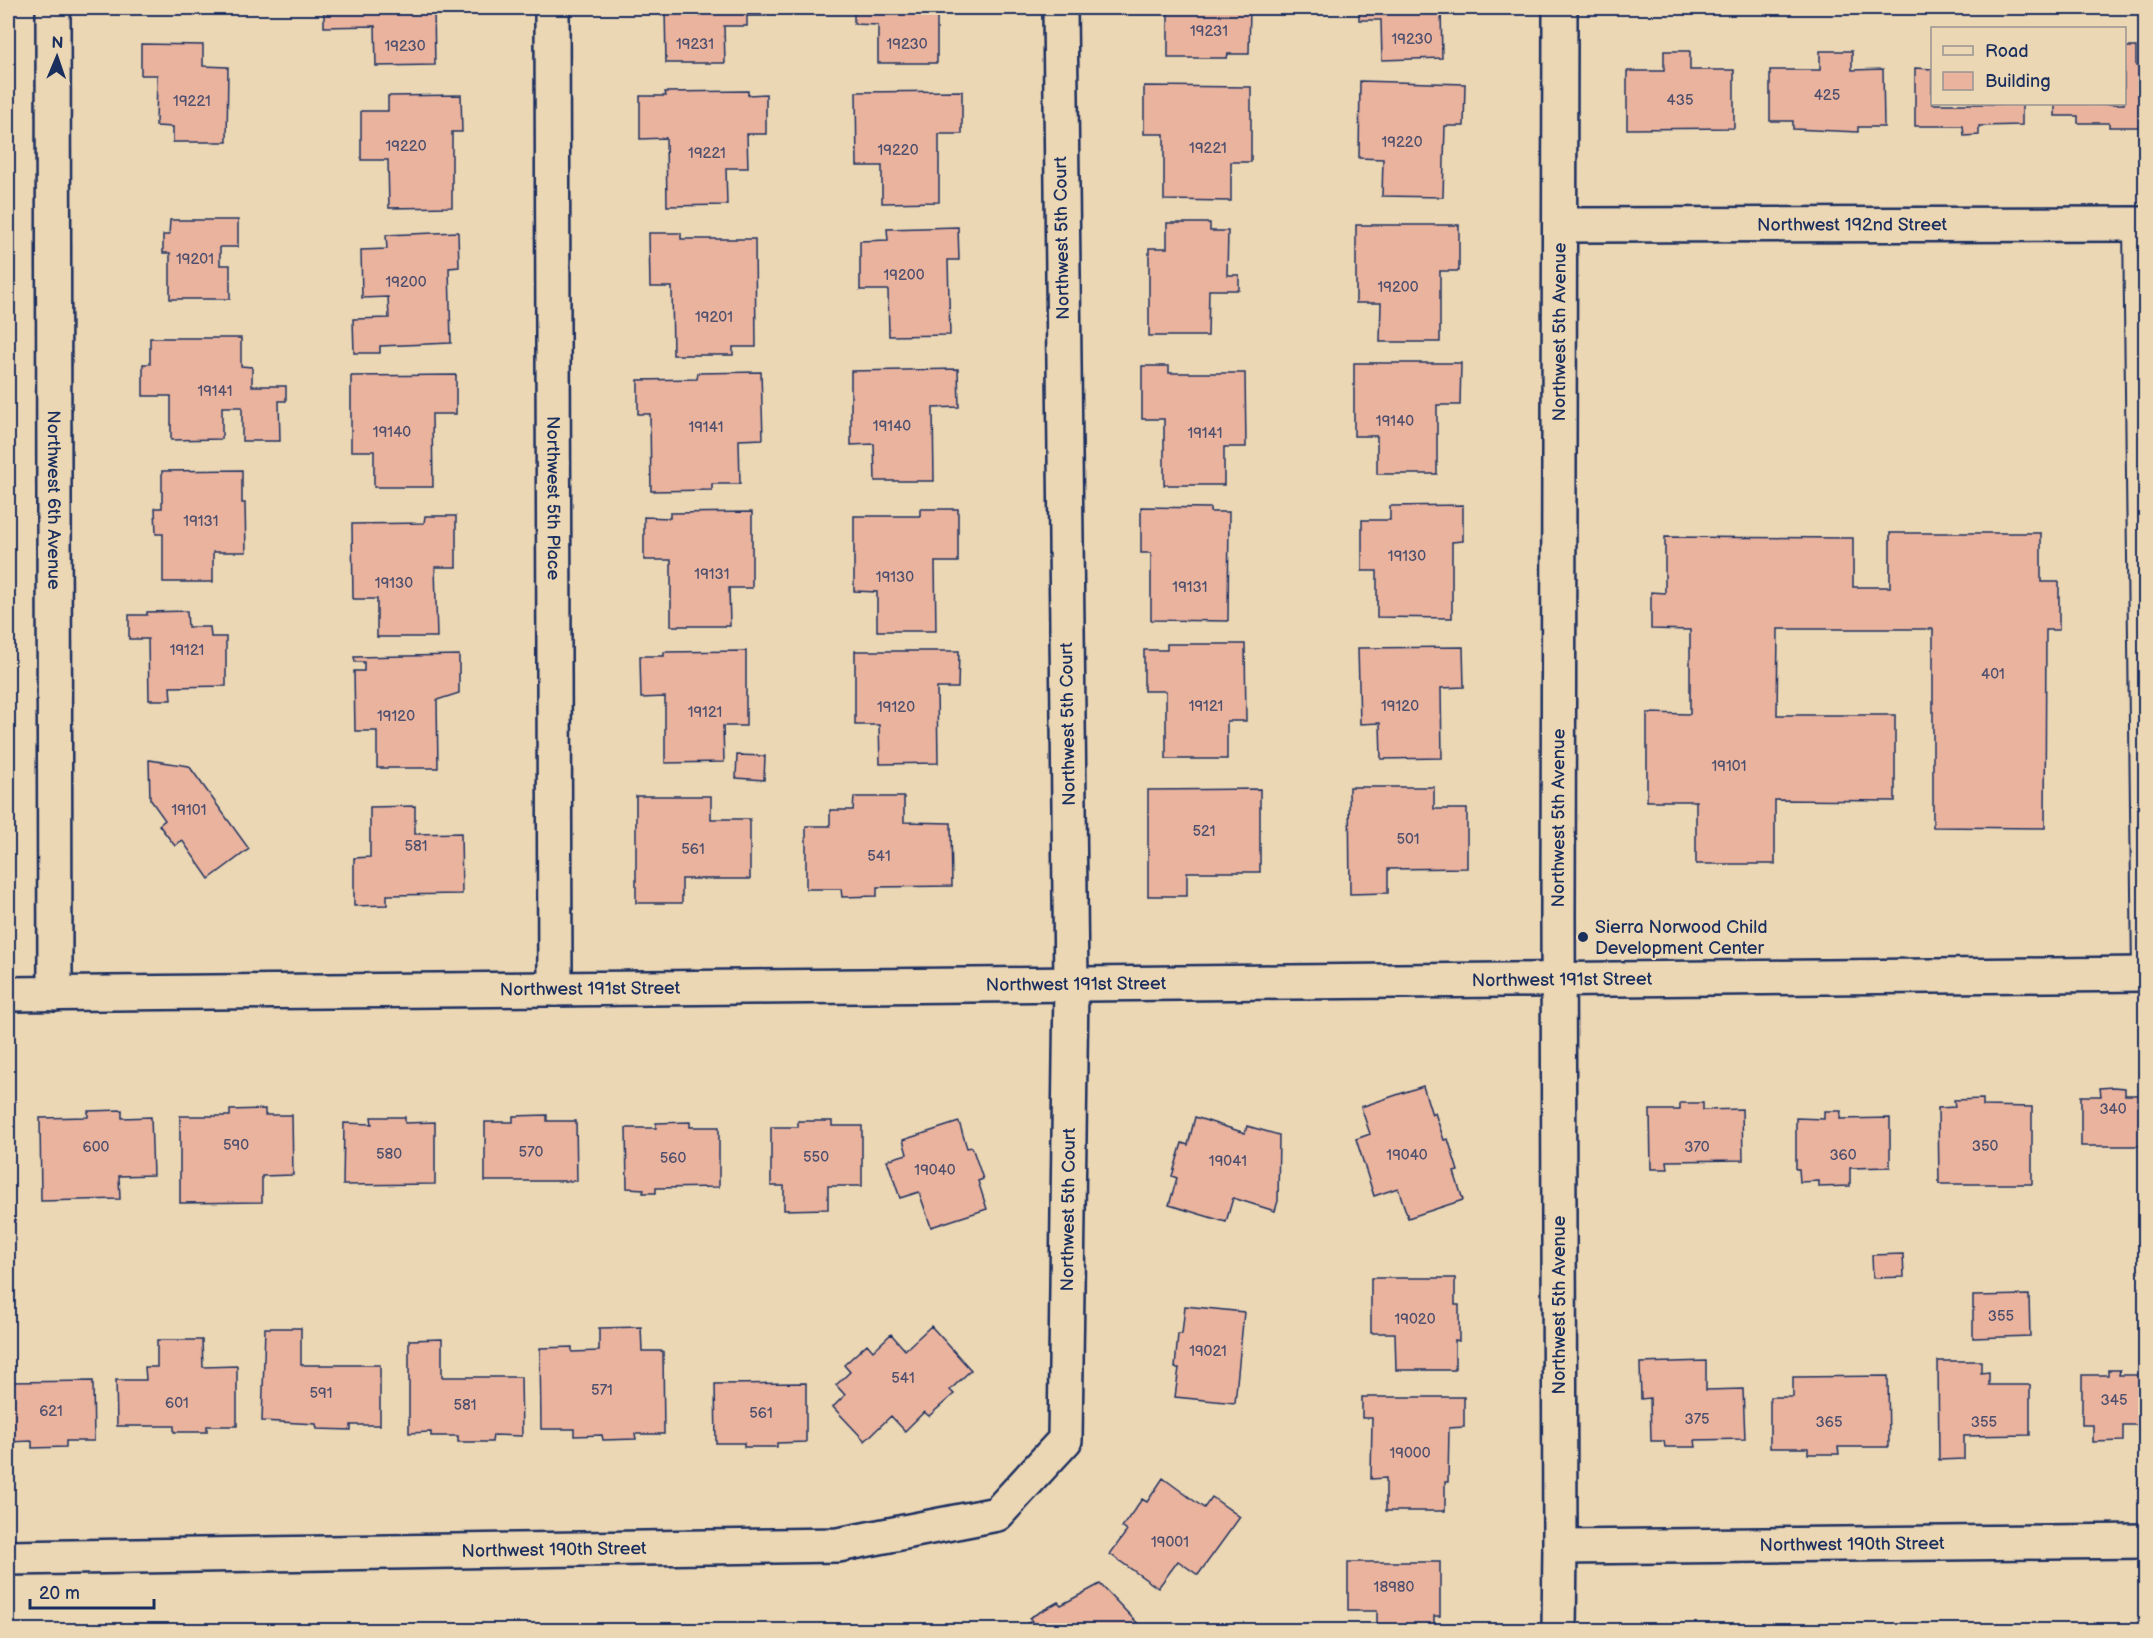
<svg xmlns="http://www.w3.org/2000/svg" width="2153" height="1638" font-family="'Balsamiq Sans',sans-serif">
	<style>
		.building { fill: #eab39e; stroke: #1b2f5e; stroke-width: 1.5 }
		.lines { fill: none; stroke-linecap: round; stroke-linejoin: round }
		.service-casing { stroke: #1b2f5e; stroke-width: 28 }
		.minor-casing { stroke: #1b2f5e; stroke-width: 38 }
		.tertiary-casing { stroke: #1b2f5e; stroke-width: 38 }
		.service { stroke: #ecd7b5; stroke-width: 24 }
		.minor { stroke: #ecd7b5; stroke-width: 33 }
		.tertiary { stroke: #ecd7b5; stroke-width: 33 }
		.poi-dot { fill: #1b2f5e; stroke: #ecd7b5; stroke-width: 2 }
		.labels { text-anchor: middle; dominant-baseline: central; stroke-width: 4.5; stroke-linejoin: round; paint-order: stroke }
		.number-label { font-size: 15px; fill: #4f506e }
		.street-label { font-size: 18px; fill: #1b2f5e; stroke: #ecd7b5 }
		.poi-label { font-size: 18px; fill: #1b2f5e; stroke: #ecd7b5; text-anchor: start }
	</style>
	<rect width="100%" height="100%" fill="#ecd7b5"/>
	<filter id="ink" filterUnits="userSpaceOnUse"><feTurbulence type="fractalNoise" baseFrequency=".0167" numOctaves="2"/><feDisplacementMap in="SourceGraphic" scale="12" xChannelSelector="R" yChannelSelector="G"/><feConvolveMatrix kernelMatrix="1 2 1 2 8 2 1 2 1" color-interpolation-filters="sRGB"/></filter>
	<g filter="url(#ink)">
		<path class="building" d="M 324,8 L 434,8 L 435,65 L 376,66 L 375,26 L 324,27 Z
			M 665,8 L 765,8 L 765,16 L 747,16 L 747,26 L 724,26 L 725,63 L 666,63 Z
			M 854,8 L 937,8 L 937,63 L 878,63 L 878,25 L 854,24 Z
			M 1168,8 L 1250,8 L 1249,54 L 1228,54 L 1227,58 L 1168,58 Z
			M 1359,8 L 1441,8 L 1442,58 L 1382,60 L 1381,20 L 1359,20 Z
			M 141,44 L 203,45 L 203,66 L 228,67 L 227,142 L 173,142 L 173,127 L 156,126 L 157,75 L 141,75 Z
			M 2124,47 L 2136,47 L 2136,66 L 2146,66 L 2146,123 L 2142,123 L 2142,127 L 2109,127 L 2109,123 L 2078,123 L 2078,116 L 2055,116 L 2055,104 L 2124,104 Z
			M 1664,51 L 1690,51 L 1690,70 L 1734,70 L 1734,128 L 1627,129 L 1627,71 L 1664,71 Z
			M 1820,51 L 1852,51 L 1852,70 L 1883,69 L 1884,127 L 1858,127 L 1858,132 L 1793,129 L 1793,121 L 1770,121 L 1770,70 L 1820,70 Z
			M 1915,68 L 1932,69 L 1932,104 L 2022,104 L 2022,125 L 1979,126 L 1979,135 L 1964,136 L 1963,126 L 1915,126 Z
			M 1360,81 L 1465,84 L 1464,126 L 1445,126 L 1443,197 L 1382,196 L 1383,159 L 1359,158 Z
			M 1144,86 L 1251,87 L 1251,162 L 1231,162 L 1231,201 L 1164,200 L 1164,134 L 1144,134 Z
			M 748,91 L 748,95 L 766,94 L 766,134 L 747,134 L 748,168 L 726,168 L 727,205 L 667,206 L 666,138 L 640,139 L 640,96 L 666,96 L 665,92 Z
			M 962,91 L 962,134 L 939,134 L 939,202 L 882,203 L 882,166 L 857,166 L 856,92 Z
			M 461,95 L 462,132 L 452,132 L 452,207 L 389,208 L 388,160 L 361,160 L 361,111 L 388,111 L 388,96 Z
			M 170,220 L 238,220 L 238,247 L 220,247 L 220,265 L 230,265 L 230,299 L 170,299 L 170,253 L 163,253 L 163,235 L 169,235 Z
			M 1167,223 L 1210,223 L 1210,231 L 1228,231 L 1227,275 L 1239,275 L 1239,290 L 1209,290 L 1208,336 L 1149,336 L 1149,248 L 1167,248 Z
			M 1356,225 L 1459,225 L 1459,271 L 1440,271 L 1440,342 L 1380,342 L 1381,303 L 1356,303 Z
			M 958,227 L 959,260 L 948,260 L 950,335 L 889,336 L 888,290 L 860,290 L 860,241 L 888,240 L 887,229 Z
			M 458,232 L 459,267 L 449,268 L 451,343 L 380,346 L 380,353 L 354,353 L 353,319 L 389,318 L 388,297 L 362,298 L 361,250 L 387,249 L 386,235 Z
			M 649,233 L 681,233 L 681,239 L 755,239 L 756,347 L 733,347 L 733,355 L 673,355 L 672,287 L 650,287 Z
			M 150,338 L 241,338 L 241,366 L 252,367 L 252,386 L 286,386 L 286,401 L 279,401 L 280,441 L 242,441 L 242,407 L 222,407 L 222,439 L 171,440 L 171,396 L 143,396 L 143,364 L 150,364 Z
			M 1354,363 L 1461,363 L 1460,405 L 1437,405 L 1437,474 L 1377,474 L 1377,436 L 1354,436 Z
			M 1142,366 L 1169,366 L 1169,373 L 1245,373 L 1246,447 L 1224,447 L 1224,485 L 1164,485 L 1164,419 L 1142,419 Z
			M 958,369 L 959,407 L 933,408 L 934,481 L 875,481 L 874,444 L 851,445 L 851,371 Z
			M 761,372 L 763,439 L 739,440 L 740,484 L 712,484 L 712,490 L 651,491 L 650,414 L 638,414 L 638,380 L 697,379 L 698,373 Z
			M 456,375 L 456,414 L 432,414 L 433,487 L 374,487 L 374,451 L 351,451 L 351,376 Z
			M 242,470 L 242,503 L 245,503 L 246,552 L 213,552 L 213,582 L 163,582 L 163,534 L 156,534 L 155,508 L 162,508 L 162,471 Z
			M 1463,505 L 1463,541 L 1452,542 L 1452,618 L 1377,617 L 1377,571 L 1362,571 L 1362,520 L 1390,520 L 1390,506 Z
			M 1141,507 L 1210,508 L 1210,512 L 1229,512 L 1228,621 L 1151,620 L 1151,553 L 1141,553 Z
			M 920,509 L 958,509 L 958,562 L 935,562 L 936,631 L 877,631 L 877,592 L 854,591 L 854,516 L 920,516 Z
			M 752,512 L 752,588 L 729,588 L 730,626 L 671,626 L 671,560 L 644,560 L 644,517 L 670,518 L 670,513 Z
			M 425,516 L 456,516 L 456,567 L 435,567 L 437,637 L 377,637 L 377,599 L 353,599 L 352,524 L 424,523 Z
			M 1890,533 L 2041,533 L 2041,582 L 2059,582 L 2059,630 L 2046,630 L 2045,828 L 1933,827 L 1933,629 L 1778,629 L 1777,715 L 1895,715 L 1895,801 L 1775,800 L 1775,864 L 1696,864 L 1696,801 L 1647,801 L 1647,713 L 1690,714 L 1690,630 L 1651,629 L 1651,592 L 1665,593 L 1665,537 L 1853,538 L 1853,587 L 1890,587 Z
			M 187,611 L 188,627 L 210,627 L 211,637 L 226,637 L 226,686 L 170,687 L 171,700 L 149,700 L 148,639 L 129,639 L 129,615 L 147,615 L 147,612 Z
			M 1167,644 L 1245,644 L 1246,721 L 1227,721 L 1227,759 L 1166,759 L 1166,691 L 1144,691 L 1144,650 L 1167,650 Z
			M 1463,647 L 1464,687 L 1441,688 L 1442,758 L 1381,759 L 1380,723 L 1360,724 L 1358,648 Z
			M 746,651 L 746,726 L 723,726 L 724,762 L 665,763 L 665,697 L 641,698 L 640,656 L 664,656 L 664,652 Z
			M 855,651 L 959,651 L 958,688 L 937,688 L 938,763 L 880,764 L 879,725 L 855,725 Z
			M 459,655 L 459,693 L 437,700 L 438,768 L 377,768 L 377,731 L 355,731 L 354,671 L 364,671 L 364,662 L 355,662 L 354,657 Z
			M 737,755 L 765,756 L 764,780 L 736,778 Z
			M 149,760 L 189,766 L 249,849 L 209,879 L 182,840 L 175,846 L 159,825 L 165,820 L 150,799 Z
			M 1349,787 L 1434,787 L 1434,809 L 1467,809 L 1467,868 L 1388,869 L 1388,893 L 1350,894 Z
			M 1260,789 L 1260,872 L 1187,872 L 1187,896 L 1148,896 L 1148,790 Z
			M 636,796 L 711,796 L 711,819 L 750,819 L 750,879 L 682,879 L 682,903 L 636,903 Z
			M 854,797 L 904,797 L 904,822 L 951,823 L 952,886 L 877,887 L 877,896 L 842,897 L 841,889 L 806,889 L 806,826 L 830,826 L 830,810 L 853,810 Z
			M 415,806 L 415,834 L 461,833 L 462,894 L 387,895 L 387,905 L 354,906 L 354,858 L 370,857 L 370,807 Z
			M 1423,1086 L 1432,1115 L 1435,1113 L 1444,1140 L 1448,1139 L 1458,1171 L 1454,1172 L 1463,1200 L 1408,1218 L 1398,1188 L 1374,1196 L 1356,1139 L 1370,1134 L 1361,1107 Z
			M 2113,1087 L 2125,1088 L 2125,1095 L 2146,1095 L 2146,1146 L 2081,1146 L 2081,1096 L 2101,1096 L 2100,1088 Z
			M 1983,1099 L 1983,1106 L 2032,1107 L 2032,1184 L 1939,1184 L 1938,1108 L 1955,1107 L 1954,1100 Z
			M 1680,1103 L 1703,1103 L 1703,1110 L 1742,1109 L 1743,1160 L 1667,1161 L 1668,1169 L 1651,1169 L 1650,1110 L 1680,1110 Z
			M 265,1109 L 265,1115 L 292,1115 L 293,1175 L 262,1176 L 262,1202 L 180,1203 L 180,1116 L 230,1116 L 230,1110 Z
			M 122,1110 L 122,1118 L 151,1117 L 153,1175 L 119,1176 L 120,1199 L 41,1201 L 40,1118 L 88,1117 L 88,1111 Z
			M 1824,1111 L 1841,1111 L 1840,1119 L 1890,1118 L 1890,1167 L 1850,1168 L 1850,1186 L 1819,1187 L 1819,1181 L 1800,1182 L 1799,1169 L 1796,1169 L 1796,1118 L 1824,1119 Z
			M 547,1115 L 547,1121 L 576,1121 L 577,1181 L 485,1181 L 485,1122 L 513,1122 L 513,1116 Z
			M 371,1117 L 405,1117 L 405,1123 L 435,1122 L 435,1184 L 343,1185 L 344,1123 L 372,1124 Z
			M 1195,1117 L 1245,1133 L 1247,1126 L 1279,1135 L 1278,1201 L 1275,1211 L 1233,1198 L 1226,1222 L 1169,1205 L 1177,1178 L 1172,1176 L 1182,1143 L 1188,1145 Z
			M 798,1121 L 832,1121 L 832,1126 L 862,1126 L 862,1186 L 828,1186 L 828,1209 L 784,1210 L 784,1186 L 771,1186 L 771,1127 L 798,1127 Z
			M 690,1122 L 690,1127 L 719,1127 L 719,1187 L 656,1188 L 656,1193 L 643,1193 L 644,1189 L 627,1188 L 626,1128 L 656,1128 L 656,1123 Z
			M 959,1122 L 967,1148 L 972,1147 L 983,1179 L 978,1181 L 987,1209 L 931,1227 L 919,1192 L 900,1198 L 887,1160 L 907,1154 L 903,1140 Z
			M 8,1128 L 9,1128 L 9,1187 L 8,1187 Z
			M 1903,1254 L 1904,1277 L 1873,1278 L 1872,1255 Z
			M 1371,1278 L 1455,1278 L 1455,1305 L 1459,1305 L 1459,1341 L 1455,1340 L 1455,1370 L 1396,1370 L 1395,1333 L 1371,1333 Z
			M 2029,1295 L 2030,1336 L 1973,1338 L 1973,1296 Z
			M 1185,1306 L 1244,1312 L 1235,1403 L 1175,1397 L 1179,1368 L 1175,1368 L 1178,1334 L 1182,1334 Z
			M 931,1326 L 971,1370 L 950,1390 L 954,1394 L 929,1416 L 924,1412 L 905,1431 L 891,1416 L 865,1441 L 833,1407 L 845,1395 L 836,1385 L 850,1372 L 844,1365 L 867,1344 L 873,1351 L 891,1334 L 905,1350 Z
			M 641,1327 L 642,1351 L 663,1351 L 664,1434 L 635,1434 L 636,1439 L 603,1440 L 602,1435 L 574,1436 L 574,1429 L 541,1429 L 540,1348 L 572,1347 L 572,1352 L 599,1351 L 599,1328 Z
			M 265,1328 L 301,1328 L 301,1365 L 380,1365 L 380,1425 L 351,1425 L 351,1430 L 317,1429 L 316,1424 L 262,1421 Z
			M 442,1339 L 442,1377 L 521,1377 L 522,1436 L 493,1435 L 492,1442 L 458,1442 L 458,1436 L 431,1436 L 431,1432 L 409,1433 L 409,1340 Z
			M 157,1340 L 202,1340 L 203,1367 L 237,1366 L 237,1426 L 207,1426 L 207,1432 L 174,1432 L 174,1426 L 117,1426 L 116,1380 L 146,1380 L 145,1367 L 157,1367 Z
			M 1706,1361 L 1706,1390 L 1743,1389 L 1745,1439 L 1695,1440 L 1696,1447 L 1665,1447 L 1664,1441 L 1651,1441 L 1650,1398 L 1641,1399 L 1640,1363 Z
			M 1938,1361 L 1981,1361 L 1981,1373 L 1989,1372 L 1989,1385 L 2030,1385 L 2030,1435 L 1964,1436 L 1964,1459 L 1939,1460 Z
			M 2108,1370 L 2120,1370 L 2119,1375 L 2146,1375 L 2146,1425 L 2123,1425 L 2123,1441 L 2093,1442 L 2093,1425 L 2082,1425 L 2082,1375 L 2108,1375 Z
			M 1888,1376 L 1889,1447 L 1838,1447 L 1839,1454 L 1808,1454 L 1808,1448 L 1770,1448 L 1770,1397 L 1793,1397 L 1793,1377 Z
			M 93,1381 L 94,1441 L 66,1441 L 66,1447 L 32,1448 L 32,1441 L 8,1442 L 8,1382 Z
			M 806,1383 L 806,1442 L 777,1443 L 777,1447 L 744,1447 L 744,1443 L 716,1443 L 715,1384 Z
			M 1362,1397 L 1464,1397 L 1464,1427 L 1449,1428 L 1448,1482 L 1445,1482 L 1445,1511 L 1386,1511 L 1386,1478 L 1371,1479 L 1372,1418 L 1362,1418 Z
			M 1163,1478 L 1204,1508 L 1212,1497 L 1240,1517 L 1198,1575 L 1178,1561 L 1158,1588 L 1110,1554 L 1127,1531 L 1122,1527 L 1142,1499 L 1147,1502 Z
			M 1348,1562 L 1440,1562 L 1440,1616 L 1434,1616 L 1434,1630 L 1377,1630 L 1377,1611 L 1348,1611 Z
			M 1100,1584 L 1143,1629 L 1140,1630 L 1015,1630 L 1032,1621 L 1029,1618 L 1058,1602 L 1061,1605 Z"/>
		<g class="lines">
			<defs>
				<path id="service" d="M 2136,224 L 2145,974"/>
				<g id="minor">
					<path id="s1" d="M 53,8 L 55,994"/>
					<path id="s2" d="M 552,8 L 555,989"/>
					<path id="s3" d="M 1560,225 L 2146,224"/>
					<path id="s4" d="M 1560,1547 L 2146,1541"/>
					<path id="s5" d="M 8,1558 L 838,1545 L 997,1514 L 1065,1440 L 1071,984 L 1060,8"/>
					<path id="s6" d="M 1559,1630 L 1560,1547 L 1558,915 L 1560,8"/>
				</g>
				<g id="tertiary">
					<path id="s7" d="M 8,994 L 2146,974"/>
				</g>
			</defs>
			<use href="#service" class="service-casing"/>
			<use href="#minor" class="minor-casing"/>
			<use href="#tertiary" class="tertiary-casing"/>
			<use href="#service" class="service"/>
			<use href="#minor" class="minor"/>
			<use href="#tertiary" class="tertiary"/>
		</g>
	</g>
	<circle class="poi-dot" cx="1583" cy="937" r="6"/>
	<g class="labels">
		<g class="number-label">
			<text x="1209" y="31">19231</text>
			<text x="1412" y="39">19230</text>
			<text x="695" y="44">19231</text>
			<text x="907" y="44">19230</text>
			<text x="405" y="46">19230</text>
			<text x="1827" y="95">425</text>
			<text x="1680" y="100">435</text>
			<text x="192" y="101">19221</text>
			<text x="1402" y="142">19220</text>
			<text x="406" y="146">19220</text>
			<text x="1208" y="148">19221</text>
			<text x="898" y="150">19220</text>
			<text x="707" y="153">19221</text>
			<text x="195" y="259">19201</text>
			<text x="904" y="275">19200</text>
			<text x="406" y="282">19200</text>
			<text x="1398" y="287">19200</text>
			<text x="714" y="317">19201</text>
			<text x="215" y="391">19141</text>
			<text x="1395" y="421">19140</text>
			<text x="892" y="426">19140</text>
			<text x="706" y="427">19141</text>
			<text x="392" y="432">19140</text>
			<text x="1205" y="433">19141</text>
			<text x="201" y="521">19131</text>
			<text x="1407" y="556">19130</text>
			<text x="712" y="574">19131</text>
			<text x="895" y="577">19130</text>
			<text x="394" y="583">19130</text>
			<text x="1190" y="587">19131</text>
			<text x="187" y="650">19121</text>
			<text x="1993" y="674">401</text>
			<text x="1206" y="706">19121</text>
			<text x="1400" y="706">19120</text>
			<text x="896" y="707">19120</text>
			<text x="705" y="712">19121</text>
			<text x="396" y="716">19120</text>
			<text x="1729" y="766">19101</text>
			<text x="189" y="810">19101</text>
			<text x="1204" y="831">521</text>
			<text x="1408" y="839">501</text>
			<text x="416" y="846">581</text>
			<text x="693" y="849">561</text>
			<text x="879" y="856">541</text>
			<text x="2113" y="1109">340</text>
			<text x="236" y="1145">590</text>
			<text x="1985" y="1146">350</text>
			<text x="96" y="1147">600</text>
			<text x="1697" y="1147">370</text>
			<text x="531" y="1152">570</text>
			<text x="389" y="1154">580</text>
			<text x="1407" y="1155">19040</text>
			<text x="1843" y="1155">360</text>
			<text x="816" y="1157">550</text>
			<text x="673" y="1158">560</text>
			<text x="1228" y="1161">19041</text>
			<text x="935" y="1170">19040</text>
			<text x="2001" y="1316">355</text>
			<text x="1415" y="1319">19020</text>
			<text x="1208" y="1351">19021</text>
			<text x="903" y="1378">541</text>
			<text x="602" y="1390">571</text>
			<text x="321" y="1393">591</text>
			<text x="2114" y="1400">345</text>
			<text x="177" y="1403">601</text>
			<text x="465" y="1405">581</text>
			<text x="51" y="1411">621</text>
			<text x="761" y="1413">561</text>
			<text x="1697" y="1419">375</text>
			<text x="1829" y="1422">365</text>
			<text x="1984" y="1422">355</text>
			<text x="1410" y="1453">19000</text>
			<text x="1170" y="1542">19001</text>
			<text x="1394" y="1587">18980</text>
		</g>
		<g class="street-label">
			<text stroke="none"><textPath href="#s3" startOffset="292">Northwest 192nd Street</textPath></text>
			<text transform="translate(1062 238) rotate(-91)">Northwest 5th Court</text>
			<text stroke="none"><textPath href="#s6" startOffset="1298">Northwest 5th Avenue</textPath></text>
			<text stroke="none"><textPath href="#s2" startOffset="490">Northwest 5th Place</textPath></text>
			<text stroke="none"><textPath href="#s1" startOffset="492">Northwest 6th Avenue</textPath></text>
			<text transform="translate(1068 724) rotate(-91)">Northwest 5th Court</text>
			<text stroke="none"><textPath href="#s6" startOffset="812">Northwest 5th Avenue</textPath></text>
			<text stroke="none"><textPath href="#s7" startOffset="1554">Northwest 191st Street</textPath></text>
			<text stroke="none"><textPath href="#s7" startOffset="1068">Northwest 191st Street</textPath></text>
			<text stroke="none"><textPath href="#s7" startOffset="582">Northwest 191st Street</textPath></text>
			<text stroke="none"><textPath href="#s5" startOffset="1323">Northwest 5th Court</textPath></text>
			<text transform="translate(1559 1305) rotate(-90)">Northwest 5th Avenue</text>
			<text stroke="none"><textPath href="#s4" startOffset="292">Northwest 190th Street</textPath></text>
			<text stroke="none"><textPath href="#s5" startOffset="546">Northwest 190th Street</textPath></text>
		</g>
		<g class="poi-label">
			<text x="1595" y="927">Sierra Norwood Child<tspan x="1595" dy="21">Development Center</tspan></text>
		</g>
	</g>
	<rect width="2153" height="1638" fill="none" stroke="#ecd7b5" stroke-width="30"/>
	<rect x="15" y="15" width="2123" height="1608" fill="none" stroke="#1b2f5e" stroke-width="2" filter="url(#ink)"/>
	<rect x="1931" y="27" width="195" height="78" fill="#ecd7b5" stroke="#989492" stroke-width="1.5"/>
	<rect x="1943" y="46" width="30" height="9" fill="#ecd7b5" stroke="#989492" stroke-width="1.5"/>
	<text x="1985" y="57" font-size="18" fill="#1b2f5e">Road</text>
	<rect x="1943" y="72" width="30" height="18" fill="#eab39e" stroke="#989492" stroke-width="1.5"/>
	<text x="1985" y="87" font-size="18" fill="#1b2f5e">Building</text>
	<g transform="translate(57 57) rotate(2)" stroke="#ecd7b5" stroke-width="4.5" paint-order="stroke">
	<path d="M0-4.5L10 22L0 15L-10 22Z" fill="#1b2f5e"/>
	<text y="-9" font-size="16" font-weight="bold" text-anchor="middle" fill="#1b2f5e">N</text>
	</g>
	<path d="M30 1599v9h124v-9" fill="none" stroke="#1b2f5e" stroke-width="3"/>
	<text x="39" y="1599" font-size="18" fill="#1b2f5e" stroke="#ecd7b5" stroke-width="4.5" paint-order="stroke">20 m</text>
</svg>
